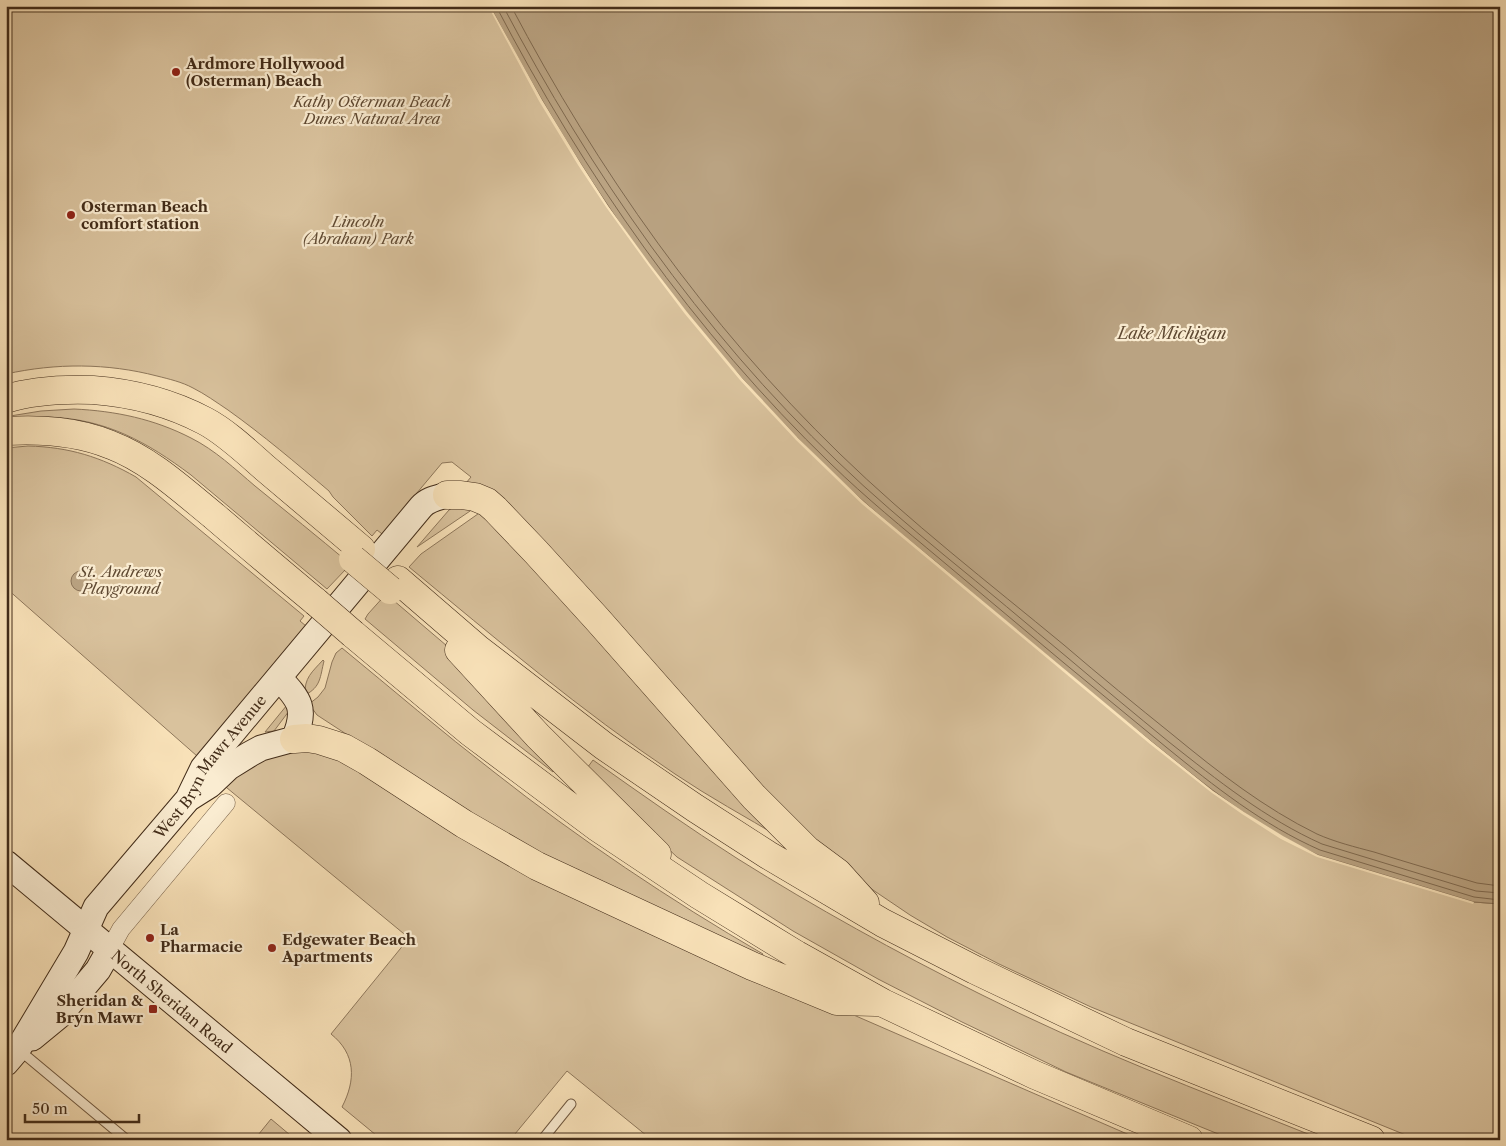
<svg xmlns="http://www.w3.org/2000/svg" width="1506" height="1146" font-family="'Libre Caslon Text',serif">
	<style>
		.green { fill: #d9c29d; stroke: #8e775b }
		.water { fill: #baa382; stroke: #8a7358 }
		.pier { fill: #f8e1b8 }
		.lines { fill: none; stroke-linecap: round; stroke-linejoin: round }
		.shore { stroke: #7e684e; stroke-width: 1 }
		.lane-casing { stroke: #705941; stroke-width: 11 }
		.street-casing { stroke: #705941; stroke-width: 19 }
		.secondary-casing { stroke: #422c19; stroke-width: 27 }
		.highway-casing { stroke: #422c19; stroke-width: 29 }
		.lane { stroke: #faecd1; stroke-width: 9 }
		.street { stroke: #faecd1; stroke-width: 18 }
		.secondary { stroke: #faecd1; stroke-width: 25 }
		.highway { stroke: #f8e1b8; stroke-width: 28 }
		.highway-bridge-casing { stroke: #422c19; stroke-width: 29; stroke-linecap: butt }
		.highway-bridge { stroke: #f8e1b8; stroke-width: 28 }
		.poi-dot { fill: #8f2418; stroke: #faecd1; stroke-width: 2 }
		.labels { text-anchor: middle; dominant-baseline: central; stroke-width: 4.5; stroke-linejoin: round; paint-order: stroke }
		.poi-label { font-size: 15px; font-weight: bold; fill: #422c19; stroke: #faecd1; text-anchor: start }
		.park-label { font-size: 15px; font-style: italic; fill: #604a33; stroke: #faecd1 }
		.street-label { font-size: 15px; fill: #422c19; stroke: #faecd1 }
		.water-label { font-size: 16px; font-style: italic; fill: #604a33; stroke: #faecd1 }
	</style>
	<rect width="100%" height="100%" fill="#f8e1b8"/>
	<filter id="stains"><feTurbulence type="fractalNoise" baseFrequency=".004" numOctaves="4"/><feColorMatrix values="0 0 0 0 .2 0 0 0 0 .09 0 0 0 0 .02 0 0 0 .5 -.17"/></filter>
	<radialGradient id="worn" r=".72"><stop offset=".6" stop-color="#630" stop-opacity="0"/><stop offset="1" stop-color="#630" stop-opacity=".3"/></radialGradient>
	<path class="green" d="M 6,6 L 490,6 L 542,100 L 581,164 L 635,244 L 742,378 L 798,438 L 891,525 L 1072,677 L 1213,791 L 1474,902 L 1500,904 L 1500,1140 L 1418,1140 L 1091,1007 L 999,964 L 947,937 L 910,915 L 873,890 L 811,838 L 466,483 L 471,477 L 452,462 L 442,463 L 411,500 L 386,537 L 377,530 L 372,536 L 333,497 L 329,491 C 296,463 263,435 228,410 C 216,402 205,394 193,388 C 182,382 169,379 157,376 C 107,363 56,363 6,374 Z
		M 74,409 C 116,411 154,419 191,438 C 215,450 235,469 255,486 C 287,512 318,537 349,563 L 346,569 L 327,589 L 191,475 C 147,442 106,419 49,417 C 36,417 23,418 11,419 L 10,416 L 41,411 Z
		M 28,446 C 69,447 101,457 136,477 L 304,616 L 300,621 L 306,626 L 197,756 L 6,588 L 6,448 Z
		M 476,507 L 417,547 L 449,510 L 452,508 Z
		M 485,509 L 781,838 C 746,817 709,797 675,774 C 581,711 495,638 409,567 L 421,554 Z
		M 386,594 L 447,646 L 559,764 L 553,772 L 473,710 L 365,619 L 368,614 Z
		M 342,648 C 392,689 442,732 494,772 C 579,839 670,900 763,954 L 762,956 L 551,863 L 441,796 L 317,715 L 309,704 L 318,697 L 325,688 L 332,662 L 336,653 Z
		M 323,660 L 324,661 C 320,677 321,687 305,695 C 304,678 312,672 323,660 Z
		M 287,705 L 289,711 L 274,731 L 265,732 Z
		M 290,748 L 324,750 L 741,966 L 1141,1140 L 652,1140 L 567,1071 L 510,1140 L 465,1140 L 462,1137 L 459,1140 L 382,1140 L 342,1107 C 356,1080 356,1054 331,1034 L 409,938 L 221,783 L 227,776 Z
		M 593,760 C 641,794 689,828 738,859 C 816,908 896,952 978,993 C 1086,1048 1201,1091 1313,1136 L 1312,1140 L 1233,1140 L 1066,1072 L 962,1022 L 878,979 L 793,931 L 677,857 L 585,771 Z
		M 271,1119 L 296,1140 L 254,1140 Z"/>
	<path class="water" d="M 490,6 L 1500,6 L 1500,904 L 1474,902 L 1318,855 C 1263,830 1215,793 1168,755 C 1132,726 1096,697 1061,667 C 1019,632 977,597 936,562 C 899,532 861,501 827,467 C 745,387 670,299 607,204 C 564,140 526,74 490,6 Z
		M71 581a10 10 0 1 1 20 0a10 10 0 1 1-20 0Z"/>
	<path class="pier" d="M 488,6 L 490,6 L 542,100 L 581,164 L 608,206 L 650,264 L 687,312 L 742,378 L 798,438 L 864,502 L 1152,742 L 1213,791 L 1244,812 L 1283,836 L 1318,855 L 1474,902 L 1473,904 L 1317,857 L 1281,839 L 1242,814 L 1212,793 L 1150,744 L 862,504 L 796,440 L 740,380 L 685,314 L 648,265 L 606,207 L 578,165 L 539,101 Z"/>
	<g class="lines">
		<path class="shore" d="M 496,6 C 584,175 694,332 831,464 C 866,498 903,528 940,559 C 981,594 1023,628 1064,663 C 1098,691 1132,719 1166,747 C 1214,786 1263,825 1320,850 L 1474,897 L 1500,900
			M 503,6 C 591,173 700,330 837,461 C 871,494 908,525 944,555 C 986,589 1027,624 1068,658 C 1101,686 1135,714 1169,742 C 1217,780 1266,819 1322,844 L 1476,891 L 1500,893
			M 511,6 C 598,171 706,324 840,454 C 910,522 989,583 1064,645 C 1100,676 1137,706 1173,735 C 1218,772 1264,808 1317,834 C 1335,842 1355,847 1374,852 C 1409,863 1443,873 1477,883 L 1500,886"/>
		<defs>
			<path id="lane" d="M 6,1039 L 127,1140
				M 542,1140 L 571,1104"/>
			<path id="street" d="M 110,949 L 121,929 L 226,803"/>
			<g id="secondary">
				<path d="M 191,797 L 210,785 L 229,767 L 250,754 L 261,748 L 294,739 C 307,709 300,700 279,678"/>
				<path id="s1" d="M 6,863 L 339,1140"/>
				<path d="M 32,1038 L 60,1015 L 98,970 L 110,949"/>
				<path id="s2" d="M 6,1063 L 18,1049 L 76,952 L 96,907 L 188,799 L 203,768 L 421,507 C 428,499 437,498 447,495"/>
			</g>
			<path id="highway" d="M 6,399 C 34,390 64,389 93,390 C 134,393 169,402 205,421 C 226,432 248,453 265,468 C 297,495 329,522 361,549
				M 6,431 C 42,429 77,431 111,445 C 150,460 182,490 214,516 C 248,545 282,574 316,602
				M 447,495 L 461,495 L 475,497 L 487,502 L 495,509 L 536,552 L 597,619 L 754,797 L 807,850 L 838,873 L 865,903
				M 398,580 L 478,649 L 604,746 L 695,808 L 768,855 L 883,923 L 975,970 L 1126,1042 L 1371,1140
				M 353,634 L 470,732 L 597,827 L 699,895 L 797,955 L 883,1003 L 1035,1075 L 1189,1140
				M 459,650 L 538,736 L 657,854
				M 294,739 L 307,738 L 319,740 L 344,748 L 367,761 L 464,824 L 537,866 L 752,966 L 837,1001 L 876,1002"/>
		</defs>
		<use href="#lane" class="lane-casing"/>
		<use href="#street" class="street-casing"/>
		<use href="#secondary" class="secondary-casing"/>
		<use href="#highway" class="highway-casing"/>
		<use href="#lane" class="lane"/>
		<use href="#street" class="street"/>
		<use href="#secondary" class="secondary"/>
		<use href="#highway" class="highway"/>
		<defs>
			<path id="highway-bridge" d="M 353,559 L 390,590
				M 316,602 L 353,634"/>
		</defs>
		<use href="#highway-bridge" class="highway-bridge-casing"/>
		<use href="#highway-bridge" class="highway-bridge"/>
	</g>
	<g class="poi-dot">
		<circle cx="176" cy="72" r="5"/>
		<circle cx="71" cy="215" r="5"/>
		<circle cx="150" cy="938" r="5"/>
		<circle cx="272" cy="948" r="5"/>
		<rect x="148" y="1004" width="10" height="10" rx="2.5"/>
	</g>
	<g class="labels">
		<g class="poi-label">
			<text x="186" y="63">Ardmore Hollywood<tspan x="186" dy="17">(Osterman) Beach</tspan></text>
			<text x="81" y="206">Osterman Beach<tspan x="81" dy="17">comfort station</tspan></text>
			<text x="160" y="929">La<tspan x="160" dy="17">Pharmacie</tspan></text>
			<text x="282" y="939">Edgewater Beach<tspan x="282" dy="17">Apartments</tspan></text>
			<text x="143" y="1000" text-anchor="end">Sheridan &amp;<tspan x="143" dy="17">Bryn Mawr</tspan></text>
		</g>
		<g class="park-label">
			<text x="372" y="101">Kathy Osterman Beach<tspan x="372" dy="17">Dunes Natural Area</tspan></text>
			<text x="358" y="221">Lincoln<tspan x="358" dy="17">(Abraham) Park</tspan></text>
			<text x="121" y="571">St. Andrews<tspan x="121" dy="17">Playground</tspan></text>
		</g>
		<g class="street-label">
			<text stroke="none"><textPath href="#s2" startOffset="362">West Bryn Mawr Avenue</textPath></text>
			<text stroke="none"><textPath href="#s1" startOffset="216">North Sheridan Road</textPath></text>
		</g>
		<g class="water-label">
			<text x="1172" y="333">Lake Michigan</text>
		</g>
	</g>
	<rect width="1506" height="1146" fill="none" stroke="#f8e1b8" stroke-width="25"/>
	<rect x="8" y="8" width="1491" height="1131" fill="none" stroke="#422c19" stroke-width="2.5"/>
	<rect x="12" y="12" width="1481" height="1121" fill="none" stroke="#422c19"/>
	<path d="M25 1114v8h114v-8" fill="none" stroke="#422c19" stroke-width="2.5"/>
	<text x="32" y="1114" font-size="15" fill="#422c19" stroke="#faecd1" stroke-width="4" paint-order="stroke">50 m</text>
	<rect width="100%" height="100%" filter="url(#stains)"/>
	<rect width="100%" height="100%" fill="url(#worn)"/>
</svg>
